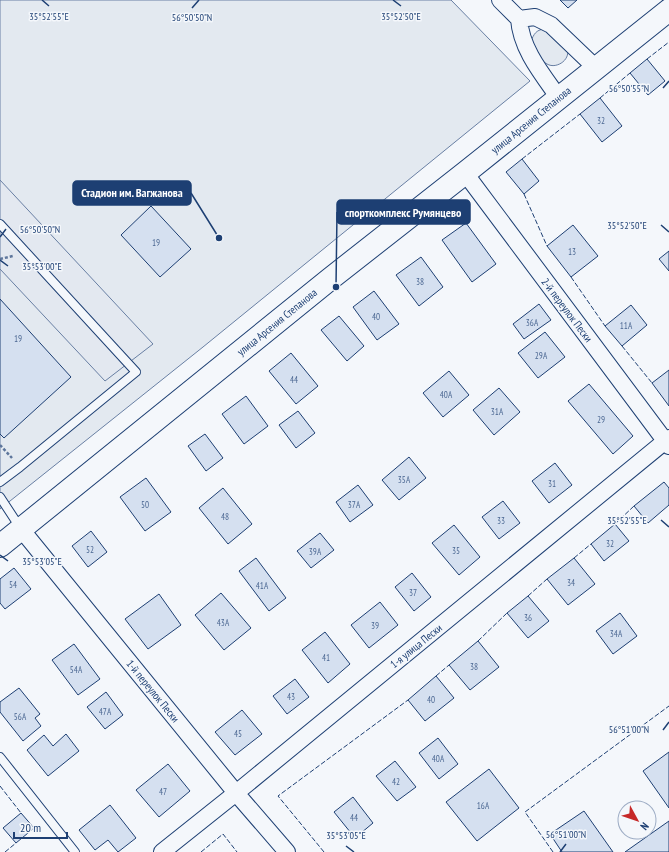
<svg xmlns="http://www.w3.org/2000/svg" width="669" height="852" font-family="'PT Sans Narrow',sans-serif">
	<style>
		.green { fill: #e3e9f0; stroke: #687fa3 }
		.parking { fill: #e3e8f0; stroke: #687fa3 }
		.building { fill: #d5e0f0; stroke: #1d3f73 }
		.lines { fill: none; stroke-linecap: round; stroke-linejoin: round }
		.lane-casing { stroke: #1d3f73; stroke-width: 10 }
		.street-casing { stroke: #1d3f73; stroke-width: 18 }
		.secondary-casing { stroke: #1d3f73; stroke-width: 24 }
		.path { stroke: #5e769c; stroke-width: 2.5; stroke-dasharray: 3 2; stroke-linecap: butt }
		.lane { stroke: #f4f7fb; stroke-width: 8 }
		.street { stroke: #f4f7fb; stroke-width: 16 }
		.secondary { stroke: #f4f7fb; stroke-width: 22 }
		.fence { stroke: #1d3f73; stroke-width: 1; stroke-dasharray: 5 2; stroke-linecap: butt }
		.ticks { fill: none; stroke: #1d3f73; stroke-width: 1.5 }
		.labels { text-anchor: middle; dominant-baseline: central; stroke-width: 3; stroke-linejoin: round; paint-order: stroke }
		.number-label { font-size: 9px; fill: #4b6792 }
		.street-label { font-size: 11px; fill: #1d3f73; stroke: #f4f7fb }
		.ticks-label { font-size: 10px; text-anchor: middle; fill: #1d3f73; stroke: #f4f7fb; stroke-width: 3; stroke-linejoin: round; paint-order: stroke }
		.leader { fill: none; stroke: #1d3f73; stroke-width: 1.5 }
		.callout-dot { fill: #1d3f73; stroke: #f4f7fb; stroke-width: 1.5 }
		.callout { fill: #1d3f73; stroke: #1d3f73; stroke-width: 1.5 }
		.callout-label { font-size: 12px; text-anchor: middle; font-weight: bold; fill: #fff }
	</style>
	<rect width="100%" height="100%" fill="#f4f7fb"/>
	<path class="green" d="M 0,0 L 451,0 L 530,81 L 203,347 L 0,509 Z
		M 544,29 C 550,34 561,41 566,47 C 573,58 557,70 547,64 C 539,60 535,49 531,41 C 534,34 536,30 544,29 Z"/>
	<path class="parking" d="M 0,180 L 153,344 L 105,381 L 0,269 Z"/>
	<path class="building" d="M 560,0 L 577,0 L 568,8 Z
		M 647,59 L 665,81 L 648,95 L 630,73 Z
		M 600,98 L 622,126 L 602,142 L 580,114 Z
		M 522,159 L 539,181 L 524,194 L 506,172 Z
		M 151,206 L 191,249 L 160,277 L 121,235 Z
		M 466,223 L 496,264 L 472,282 L 442,240 Z
		M 573,225 L 598,256 L 571,277 L 547,246 Z
		M 669,251 L 669,271 L 659,259 Z
		M 421,257 L 443,287 L 419,306 L 396,275 Z
		M 374,291 L 399,324 L 377,340 L 353,307 Z
		M 0,299 L 71,377 L 4,438 L 0,434 Z
		M 539,304 L 551,320 L 524,339 L 513,324 Z
		M 631,305 L 647,325 L 622,346 L 605,326 Z
		M 339,316 L 364,346 L 347,361 L 321,330 Z
		M 545,332 L 565,357 L 538,378 L 518,353 Z
		M 291,353 L 318,386 L 296,404 L 269,371 Z
		M 669,370 L 669,406 L 652,383 Z
		M 449,371 L 469,395 L 443,417 L 423,393 Z
		M 589,384 L 633,436 L 613,454 L 568,401 Z
		M 499,388 L 520,412 L 494,435 L 473,410 Z
		M 246,396 L 268,426 L 244,444 L 222,414 Z
		M 298,411 L 315,433 L 296,448 L 279,425 Z
		M 205,434 L 223,458 L 206,471 L 188,446 Z
		M 409,457 L 426,478 L 399,500 L 382,480 Z
		M 555,463 L 572,485 L 549,503 L 532,481 Z
		M 146,478 L 171,512 L 145,531 L 120,497 Z
		M 664,482 L 669,488 L 669,505 L 648,523 L 634,506 Z
		M 358,485 L 373,505 L 350,522 L 336,502 Z
		M 223,488 L 252,524 L 228,544 L 199,508 Z
		M 503,501 L 520,523 L 499,539 L 482,517 Z
		M 615,524 L 629,541 L 604,561 L 591,544 Z
		M 454,525 L 480,557 L 459,575 L 432,543 Z
		M 91,531 L 107,552 L 88,567 L 72,546 Z
		M 320,533 L 334,550 L 311,568 L 297,551 Z
		M 256,558 L 286,598 L 269,611 L 239,571 Z
		M 574,558 L 595,584 L 568,605 L 547,579 Z
		M 14,568 L 31,589 L 5,609 L 0,603 L 0,579 Z
		M 412,573 L 431,597 L 414,611 L 395,587 Z
		M 221,593 L 251,628 L 224,650 L 195,615 Z
		M 159,594 L 181,625 L 148,649 L 125,619 Z
		M 528,596 L 549,621 L 528,638 L 507,613 Z
		M 380,602 L 398,625 L 369,648 L 351,625 Z
		M 620,613 L 637,636 L 613,654 L 596,631 Z
		M 325,632 L 350,664 L 328,683 L 302,650 Z
		M 478,641 L 499,667 L 470,690 L 449,665 Z
		M 74,644 L 100,679 L 78,695 L 52,660 Z
		M 436,676 L 454,698 L 425,721 L 408,700 Z
		M 295,679 L 309,697 L 287,714 L 273,696 Z
		M 19,688 L 40,714 L 35,718 L 41,726 L 23,741 L 0,712 L 0,702 Z
		M 106,692 L 123,715 L 105,729 L 87,707 Z
		M 242,710 L 262,734 L 235,755 L 215,732 Z
		M 66,734 L 79,751 L 48,776 L 27,750 L 44,735 L 53,746 Z
		M 438,738 L 458,764 L 439,779 L 419,753 Z
		M 669,752 L 669,808 L 643,771 Z
		M 395,761 L 416,787 L 397,801 L 376,776 Z
		M 168,764 L 190,791 L 159,817 L 136,790 Z
		M 489,769 L 519,808 L 477,841 L 446,802 Z
		M 353,797 L 373,823 L 355,838 L 334,812 Z
		M 110,805 L 136,838 L 118,852 L 108,840 L 95,850 L 79,830 Z
		M 584,811 L 613,852 L 562,852 L 550,834 Z
		M 21,813 L 34,828 L 16,843 L 3,828 Z
		M 669,821 L 669,852 L 625,852 Z"/>
	<g class="lines">
		<defs>
			<path id="lane" d="M 0,224 L 136,372 L 20,467 L 0,482
				M 0,497 L 21,529
				M 0,757 L 75,852"/>
			<path id="street" d="M 500,0 L 519,19 L 535,17 L 551,25 L 596,68
				M 519,19 C 521,49 542,74 559,98
				M 465,173 L 669,446
				M 21,529 L 236,793 L 287,852
				M 162,852 L 236,793 L 669,438"/>
			<path id="secondary" d="M 0,546 L 330,279 L 465,173 L 669,10"/>
		</defs>
		<use href="#lane" class="lane-casing"/>
		<use href="#street" class="street-casing"/>
		<use href="#secondary" class="secondary-casing"/>
		<path class="path" d="M 0,259 L 13,256
			M 0,445 L 12,458"/>
		<use href="#lane" class="lane"/>
		<use href="#street" class="street"/>
		<use href="#secondary" class="secondary"/>
		<path class="fence" d="M 647,59 L 669,42
			M 600,98 L 630,73
			M 522,159 L 580,114
			M 524,194 L 547,246
			M 571,277 L 605,326
			M 622,346 L 652,383
			M 615,524 L 634,506
			M 574,558 L 591,544
			M 528,596 L 547,579
			M 478,641 L 507,613
			M 436,676 L 449,665
			M 0,786 L 21,813
			M 5,852 L 16,843
			M 201,852 L 223,834 L 237,852
			M 324,852 L 278,796 L 408,700
			M 553,852 L 525,812 L 669,706"/>
	</g>
	<path class="ticks" d="M 42,0 L 49,6M 393,0 L 401,6M 192,8 L 199,0M 663,88 L 669,81M 661,225 L 669,232M 0,237 L 6,229M 0,260 L 8,266M 661,520 L 669,527M 0,555 L 8,561M 663,730 L 669,722M 346,846 L 354,852M 560,852 L 566,844"/>
	<g class="labels">
		<g class="number-label">
			<text x="601" y="120">32</text>
			<text x="156" y="242">19</text>
			<text x="572" y="251">13</text>
			<text x="420" y="281">38</text>
			<text x="376" y="316">40</text>
			<text x="532" y="322">36А</text>
			<text x="626" y="325">11А</text>
			<text x="18" y="338">19</text>
			<text x="541" y="355">29А</text>
			<text x="294" y="379">44</text>
			<text x="446" y="394">40А</text>
			<text x="497" y="411">31А</text>
			<text x="601" y="419">29</text>
			<text x="404" y="479">35А</text>
			<text x="552" y="483">31</text>
			<text x="145" y="504">50</text>
			<text x="354" y="504">37А</text>
			<text x="225" y="516">48</text>
			<text x="501" y="520">33</text>
			<text x="610" y="543">32</text>
			<text x="90" y="549">52</text>
			<text x="456" y="550">35</text>
			<text x="315" y="551">39А</text>
			<text x="571" y="582">34</text>
			<text x="13" y="584">54</text>
			<text x="262" y="585">41А</text>
			<text x="413" y="592">37</text>
			<text x="528" y="617">36</text>
			<text x="223" y="622">43А</text>
			<text x="375" y="625">39</text>
			<text x="616" y="633">34А</text>
			<text x="326" y="657">41</text>
			<text x="474" y="666">38</text>
			<text x="76" y="669">54А</text>
			<text x="291" y="696">43</text>
			<text x="431" y="699">40</text>
			<text x="105" y="711">47А</text>
			<text x="20" y="716">56А</text>
			<text x="238" y="733">45</text>
			<text x="438" y="758">40А</text>
			<text x="396" y="781">42</text>
			<text x="163" y="791">47</text>
			<text x="483" y="805">16А</text>
			<text x="354" y="817">44</text>
		</g>
		<g class="street-label">
			<text transform="translate(531 120) rotate(-39)">улица Арсения Степанова</text>
			<text transform="translate(567 310) rotate(53)">2-й переулок Пески</text>
			<text transform="translate(277 322) rotate(-39)">улица Арсения Степанова</text>
			<text transform="translate(416 646) rotate(-39)">1-я улица Пески</text>
			<text transform="translate(153 691) rotate(51)">1-й переулок Пески</text>
		</g>
	</g>
	<g class="ticks-label">
		<text x="49" y="20">35°52'55"E</text>
		<text x="401" y="20">35°52'50"E</text>
		<text x="192" y="21">56°50'50"N</text>
		<text x="629" y="92">56°50'55"N</text>
		<text x="627" y="229">35°52'50"E</text>
		<text x="40" y="233">56°50'50"N</text>
		<text x="42" y="270">35°53'00"E</text>
		<text x="627" y="524">35°52'55"E</text>
		<text x="42" y="565">35°53'05"E</text>
		<text x="629" y="733">56°51'00"N</text>
		<text x="566" y="838">56°51'00"N</text>
		<text x="346" y="839">35°53'05"E</text>
	</g>
	<path class="leader" d="M219 238L191 193M336 287L337 212"/>
	<g class="callout-dot">
		<circle cx="219" cy="238" r="4"/>
		<circle cx="336" cy="287" r="4"/>
	</g>
	<g class="callout">
		<rect x="73" y="181" width="118" height="24" rx="4"/>
		<rect x="337" y="200" width="133" height="24" rx="4"/>
	</g>
	<g class="callout-label">
		<text x="132" y="197">Стадион им. Вагжанова</text>
		<text x="403" y="217">cпорткомплекс Румянцево</text>
	</g>
	<g transform="translate(637 820) rotate(130)"><circle r="19" fill="#f4f7fb" stroke="#9eadc5"/>
	<path d="M0-3L7 15L0 10L-7 15Z" fill="#c62828"/>
	<text y="-6" font-size="11" font-weight="bold" text-anchor="middle" fill="#1d3f73">N</text>
	</g>
	<path d="M14 832v6h53v-6" fill="none" stroke="#1d3f73" stroke-width="2"/>
	<text x="20" y="832" font-size="12" fill="#1d3f73" stroke="#f4f7fb" stroke-width="3" paint-order="stroke">20 m</text>
</svg>
